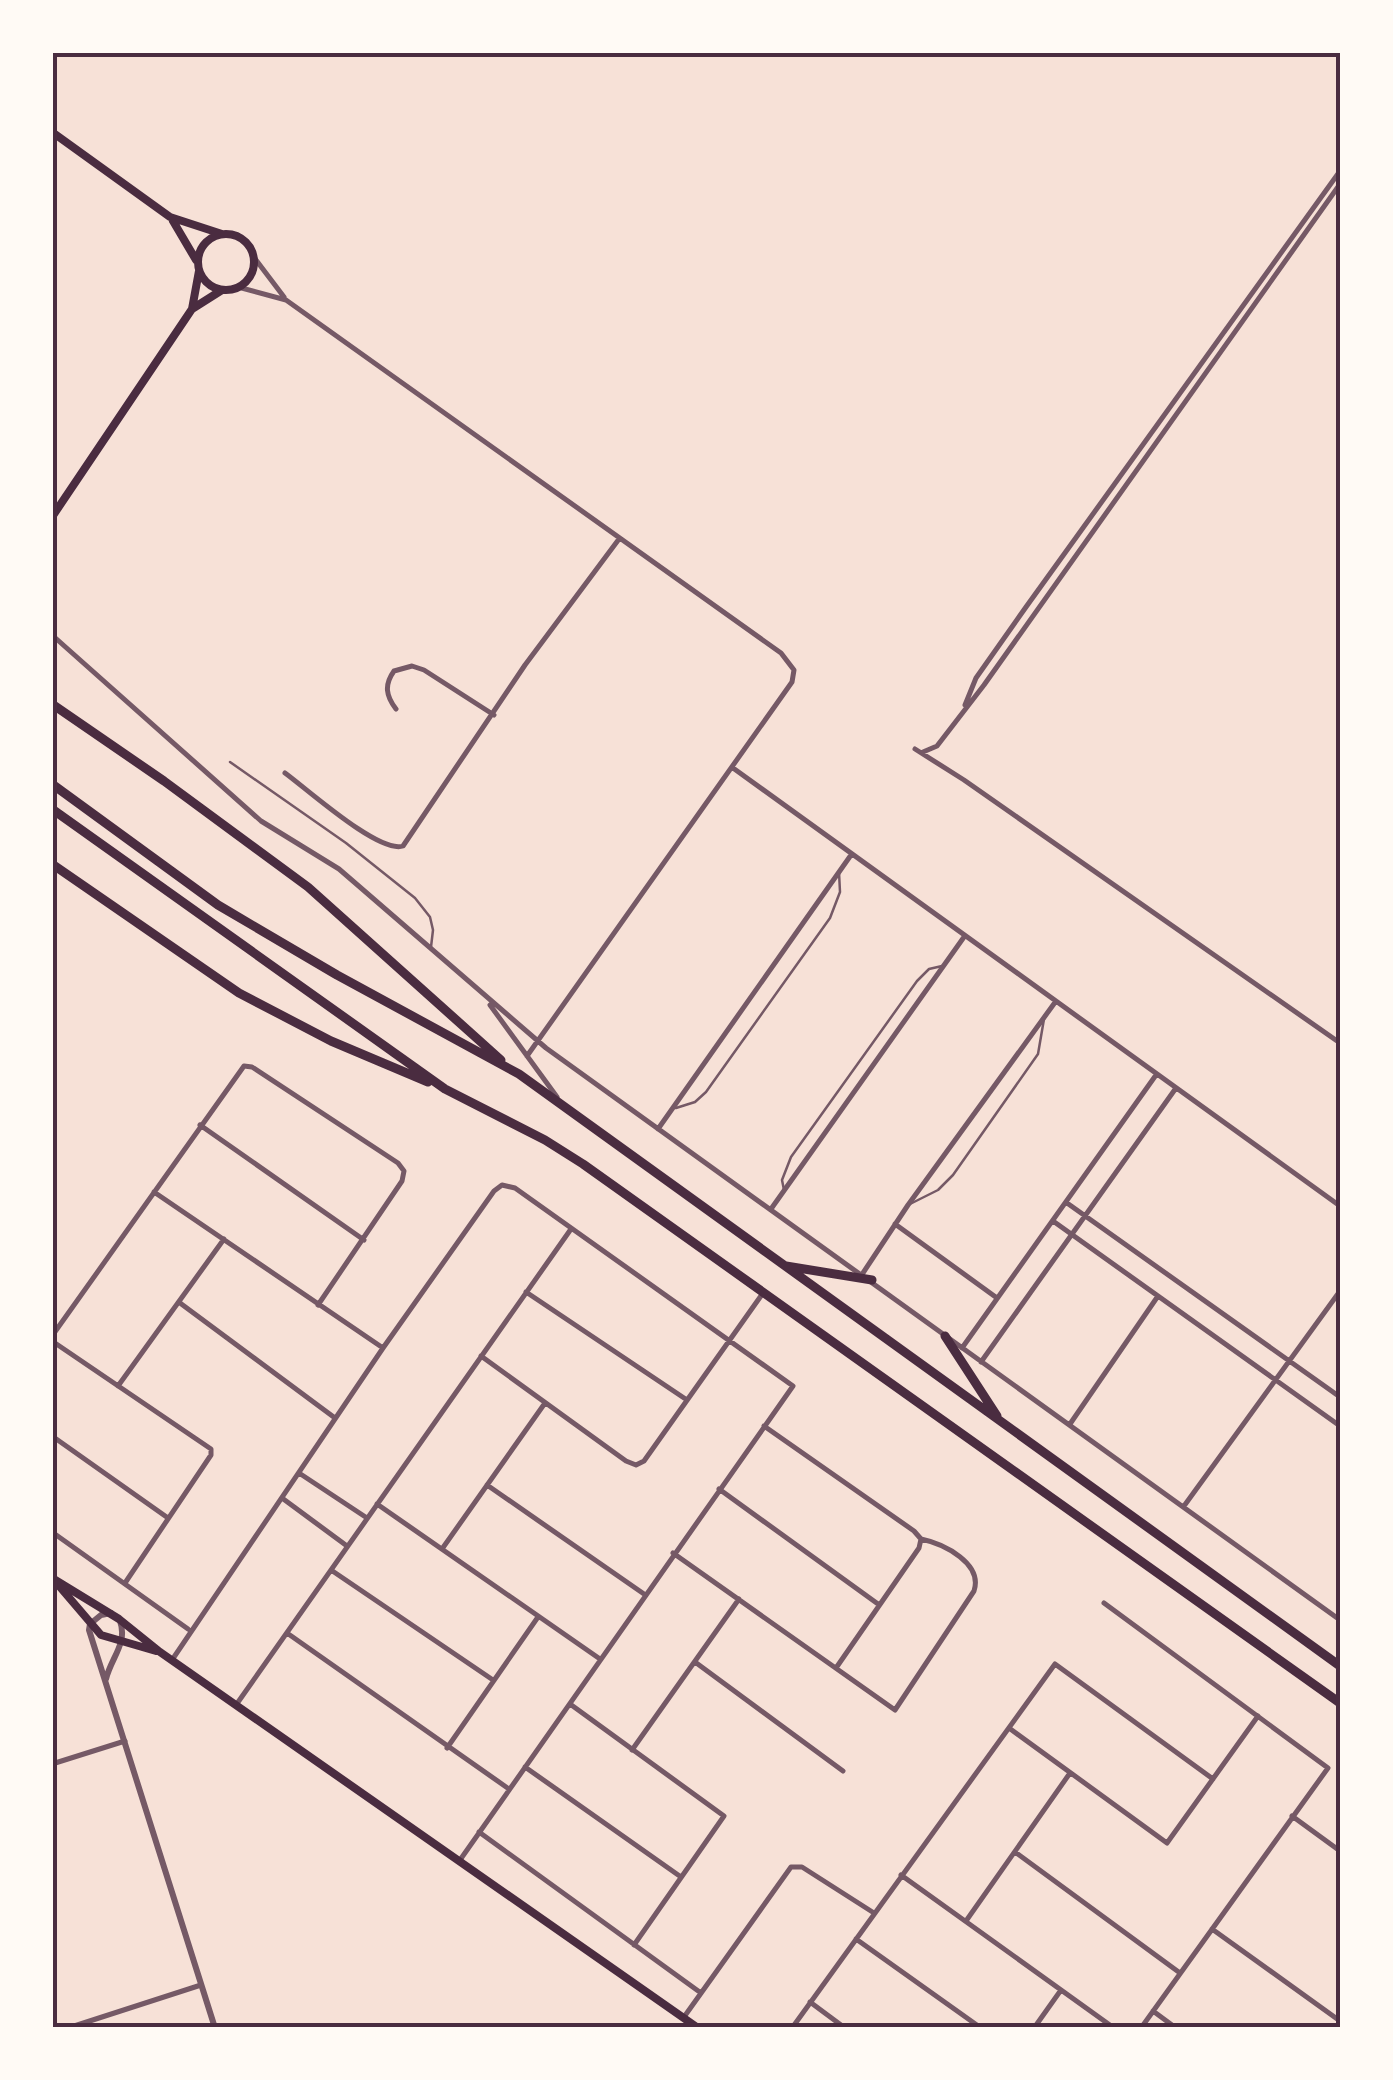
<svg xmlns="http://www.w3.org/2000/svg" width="1393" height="2080" font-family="'Public Sans',sans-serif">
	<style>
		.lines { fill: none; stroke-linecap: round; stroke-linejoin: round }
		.service { stroke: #755966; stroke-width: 2.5 }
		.minor { stroke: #755966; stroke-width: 5 }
		.tertiary { stroke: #755966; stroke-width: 6 }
		.secondary { stroke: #4a2c40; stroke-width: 8 }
		.primary { stroke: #4a2c40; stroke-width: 8 }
		.trunk { stroke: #4a2c40; stroke-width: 9 }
		.neatline { fill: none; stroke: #4a2c40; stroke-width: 4 }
	</style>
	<rect width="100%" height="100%" fill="#f7e1d7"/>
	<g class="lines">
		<path class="service" d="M 230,762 L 346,843 L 415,898 L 430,917 L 433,930 L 431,947
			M 676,1108 L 695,1102 L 706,1092 L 830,918 L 840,892 L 839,872
			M 784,1190 L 782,1180 L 791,1157 L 917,981 L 929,969 L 942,966
			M 910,1204 L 938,1190 L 953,1175 L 1038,1054 L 1044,1019"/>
		<path class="minor" d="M 253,256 L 284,297
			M 238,287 L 286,300 L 781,653 L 794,670 L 792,682 L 527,1056
			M 52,635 L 261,821 L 339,869 L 546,1048 L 1340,1620
			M 965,705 L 976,678 L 1026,607 L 1340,171
			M 396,709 C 386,696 384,685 394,671 L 412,666 L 424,670 L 494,715
			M 915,749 L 964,780 L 1340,1043
			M 923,752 L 937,746 L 984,685 L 1340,184
			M 733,768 L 1340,1206
			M 285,773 C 307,789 379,854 403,846 L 525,665 L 619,539
			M 490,1005 L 557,1097
			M 200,1125 L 364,1240
			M 658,1129 L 851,855
			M 154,1192 L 383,1348
			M 1067,1203 L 1340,1397
			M 771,1209 L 964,937
			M 1053,1221 L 1340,1426
			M 895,1224 L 997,1298
			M 863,1273 L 908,1205 L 1056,1001
			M 526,1292 L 687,1400
			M 180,1303 L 335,1418
			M 52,1336 L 244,1066 L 252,1067 L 398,1163 L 404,1171 L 402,1181 L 318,1305
			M 52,1341 L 211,1449 L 211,1455 L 125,1583
			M 962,1348 L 1156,1075
			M 481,1356 L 626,1461 L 636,1465 L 644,1461 L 763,1293
			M 981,1362 L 1176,1088
			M 118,1386 L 224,1239
			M 1070,1424 L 1158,1296
			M 764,1426 L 914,1531 L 921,1539
			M 52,1436 L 168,1518
			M 299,1473 L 367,1518
			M 487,1485 L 644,1594
			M 719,1489 L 878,1604
			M 282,1498 L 347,1546
			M 377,1504 L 600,1659
			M 1184,1506 L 1340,1291
			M 52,1532 L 188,1629
			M 442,1549 L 545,1403
			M 673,1553 L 895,1710 L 974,1591 C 983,1564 945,1544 921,1539
			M 331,1570 L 493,1680
			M 1104,1603 L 1328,1768 L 1141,2028
			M 287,1633 L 509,1789
			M 172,1660 L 383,1348 L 494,1191 L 502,1185 L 515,1188 L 793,1386 L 460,1860
			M 695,1662 L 843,1771
			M 836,1668 L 919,1548 L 921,1539
			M 570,1704 L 724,1816 L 634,1945
			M 236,1705 L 571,1229
			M 1009,1728 L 1167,1843 L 1258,1716
			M 447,1748 L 538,1617
			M 632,1750 L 739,1599
			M 52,1764 L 125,1741
			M 525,1767 L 681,1877
			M 1292,1816 L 1340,1851
			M 479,1832 L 701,1993
			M 1015,1852 L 1180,1973
			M 901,1875 L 1114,2028
			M 966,1921 L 1070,1773
			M 1212,1929 L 1340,2021
			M 856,1939 L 981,2028
			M 810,2002 L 845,2028
			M 1153,2011 L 1176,2028
			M 684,2017 L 791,1867 L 802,1867 L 874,1913
			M 68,2028 L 201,1985
			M 792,2028 L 1055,1664 L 1213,1779
			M 1034,2028 L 1061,1990"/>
		<path class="tertiary" d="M 111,1613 L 101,1615 L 90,1624 L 89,1630 L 215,2028
			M 106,1679 C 111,1658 128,1643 120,1621"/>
		<path class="secondary" d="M 52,1578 L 119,1619 L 160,1652 L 698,2028
			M 60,1587 L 101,1635 L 156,1651"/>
		<path class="primary" d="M 52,132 L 170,217 L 222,234
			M 173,221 L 196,260
			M198 262a28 28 0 1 1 56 0a28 28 0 1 1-56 0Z
			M 192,309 L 222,290
			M 52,517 L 192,309 L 199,271"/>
		<path class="trunk" d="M 52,704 L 164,781 L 308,887 L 501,1060
			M 52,784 L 218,905 L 337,975 L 519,1074 L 1340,1666
			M 52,809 L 445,1089 L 545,1140 L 583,1164 L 1340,1703
			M 52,864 L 239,993 L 331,1041 L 428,1082
			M 786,1266 L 872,1280
			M 945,1336 L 997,1416"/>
	</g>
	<rect width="1393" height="2080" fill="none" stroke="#fffaf5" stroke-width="110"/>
	<rect x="55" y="55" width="1283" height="1970" class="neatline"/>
</svg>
